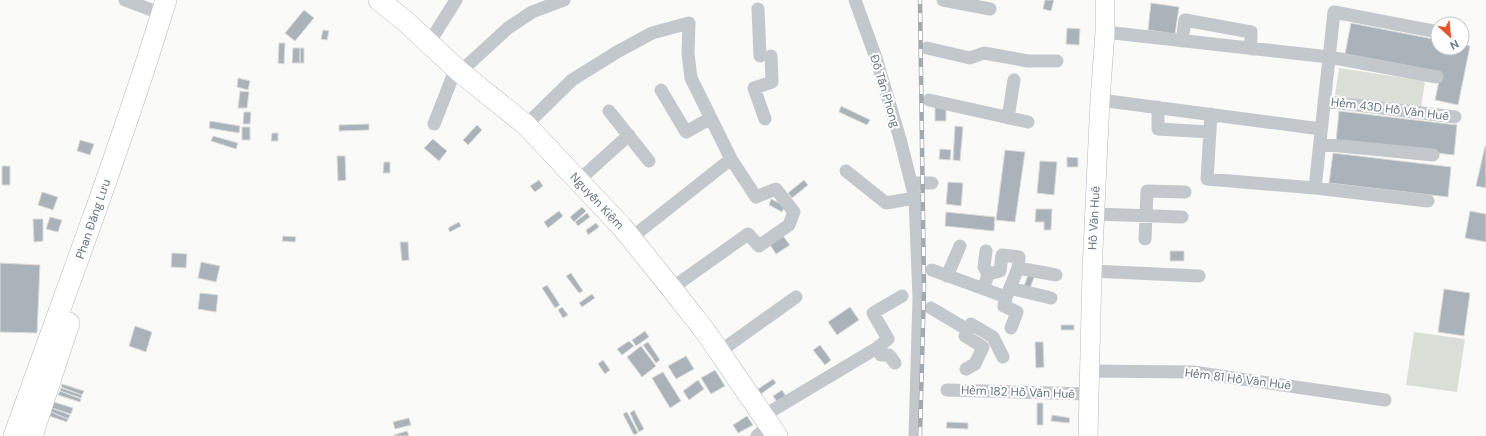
<svg xmlns="http://www.w3.org/2000/svg" width="1486" height="436" font-family="'DM Sans',sans-serif">
	<style>
		.green { fill: #dadfd7 }
		.building { fill: #aab3b9; stroke: #dcdcda }
		.lines { fill: none; stroke-linecap: round; stroke-linejoin: round }
		.secondary-casing { stroke: #b3babf; stroke-width: 20 }
		.primary-casing { stroke: #b5babe; stroke-width: 22 }
		.street { stroke: #c3c8cc; stroke-width: 13 }
		.secondary { stroke: #fff; stroke-width: 19 }
		.primary { stroke: #fff; stroke-width: 21 }
		.rail-casing { stroke: #a2aab0; stroke-width: 4.5 }
		.rail { stroke: #fff; stroke-width: 3; stroke-dasharray: 9; stroke-linecap: butt }
		.labels { text-anchor: middle; dominant-baseline: central; stroke-width: 4; stroke-linejoin: round; paint-order: stroke }
		.street-label { font-size: 12px; fill: #657683; stroke: #fff }
	</style>
	<rect width="100%" height="100%" fill="#fafaf8"/>
	<path class="green" d="M 1339,68 L 1425,81 L 1421,108 L 1335,95 Z
		M 1414,332 L 1465,339 L 1457,392 L 1406,385 Z"/>
	<path class="building" d="M 1045,0 L 1054,0 L 1051,11 L 1043,9 Z
		M 1151,3 L 1179,7 L 1175,34 L 1148,30 Z
		M 304,10 L 314,18 L 295,41 L 285,33 Z
		M 1351,23 L 1438,40 L 1438,48 L 1462,48 L 1462,44 L 1470,46 L 1458,105 L 1435,100 L 1441,72 L 1345,54 Z
		M 1067,28 L 1080,29 L 1079,45 L 1066,44 Z
		M 323,30 L 329,31 L 327,40 L 321,39 Z
		M 279,43 L 285,43 L 284,64 L 278,63 Z
		M 293,48 L 300,48 L 300,63 L 292,63 Z
		M 300,48 L 304,48 L 304,63 L 300,63 Z
		M 238,78 L 250,81 L 248,90 L 237,87 Z
		M 240,91 L 249,92 L 247,108 L 238,108 Z
		M 841,106 L 870,120 L 867,125 L 839,112 Z
		M 935,107 L 946,107 L 946,121 L 935,121 Z
		M 1339,111 L 1457,125 L 1454,155 L 1336,141 Z
		M 244,112 L 251,112 L 250,124 L 243,124 Z
		M 210,121 L 240,126 L 239,133 L 209,128 Z
		M 369,124 L 369,130 L 339,131 L 339,125 Z
		M 477,125 L 482,130 L 468,145 L 463,140 Z
		M 955,126 L 963,127 L 960,161 L 953,160 Z
		M 242,127 L 250,127 L 250,140 L 242,140 Z
		M 272,133 L 278,133 L 278,141 L 271,141 Z
		M 213,136 L 238,143 L 236,149 L 211,141 Z
		M 433,139 L 447,151 L 439,161 L 424,148 Z
		M 80,140 L 94,144 L 90,155 L 77,151 Z
		M 1485,146 L 1486,146 L 1486,188 L 1476,186 Z
		M 940,149 L 951,150 L 950,160 L 939,159 Z
		M 1005,150 L 1025,152 L 1015,222 L 996,220 Z
		M 1333,153 L 1451,167 L 1448,197 L 1329,183 Z
		M 337,156 L 345,156 L 346,180 L 338,181 Z
		M 1067,157 L 1078,158 L 1078,167 L 1067,167 Z
		M 1040,161 L 1057,162 L 1054,195 L 1037,193 Z
		M 384,162 L 390,162 L 390,173 L 383,173 Z
		M 2,166 L 10,166 L 10,185 L 2,185 Z
		M 539,180 L 543,186 L 535,192 L 530,186 Z
		M 804,180 L 808,185 L 792,198 L 788,193 Z
		M 948,182 L 963,183 L 961,206 L 946,204 Z
		M 42,192 L 58,197 L 53,210 L 38,205 Z
		M 771,199 L 785,206 L 782,212 L 769,205 Z
		M 582,207 L 586,211 L 574,222 L 570,217 Z
		M 1036,209 L 1052,209 L 1051,230 L 1044,230 L 1044,222 L 1035,222 Z
		M 559,211 L 563,216 L 548,228 L 544,222 Z
		M 1470,211 L 1486,214 L 1486,242 L 1465,238 Z
		M 946,212 L 995,217 L 994,231 L 945,226 Z
		M 587,213 L 590,217 L 578,226 L 575,222 Z
		M 50,217 L 62,220 L 58,232 L 46,229 Z
		M 33,219 L 43,219 L 43,241 L 34,242 Z
		M 459,222 L 461,226 L 450,232 L 448,228 Z
		M 596,223 L 599,227 L 588,235 L 586,230 Z
		M 283,236 L 296,237 L 295,242 L 282,241 Z
		M 783,236 L 790,245 L 776,254 L 770,245 Z
		M 400,242 L 408,242 L 409,260 L 402,261 Z
		M 1170,251 L 1184,251 L 1184,261 L 1170,261 Z
		M 172,253 L 187,254 L 186,268 L 171,267 Z
		M 201,262 L 220,266 L 216,282 L 198,278 Z
		M 0,263 L 40,265 L 37,333 L 0,332 Z
		M 571,273 L 583,291 L 579,293 L 566,276 Z
		M 1029,273 L 1035,275 L 1030,288 L 1024,286 Z
		M 547,285 L 560,305 L 555,308 L 542,288 Z
		M 1444,289 L 1470,293 L 1464,336 L 1438,332 Z
		M 200,293 L 218,295 L 216,312 L 198,309 Z
		M 592,294 L 595,298 L 582,307 L 579,303 Z
		M 562,307 L 568,315 L 563,318 L 558,310 Z
		M 850,307 L 859,320 L 837,335 L 828,322 Z
		M 1061,325 L 1074,325 L 1074,330 L 1061,330 Z
		M 135,326 L 152,332 L 146,352 L 129,346 Z
		M 645,331 L 649,337 L 636,346 L 632,340 Z
		M 629,341 L 634,346 L 622,355 L 617,349 Z
		M 648,342 L 660,360 L 656,363 L 643,345 Z
		M 1035,342 L 1043,342 L 1044,367 L 1036,368 Z
		M 820,345 L 831,360 L 825,365 L 813,350 Z
		M 641,346 L 656,366 L 642,377 L 627,357 Z
		M 686,356 L 694,369 L 676,379 L 668,366 Z
		M 603,360 L 610,370 L 605,374 L 598,364 Z
		M 715,370 L 725,386 L 711,394 L 701,378 Z
		M 663,372 L 681,401 L 670,408 L 652,378 Z
		M 773,379 L 776,383 L 761,394 L 758,389 Z
		M 698,380 L 704,389 L 689,400 L 683,391 Z
		M 62,384 L 84,391 L 82,395 L 61,387 Z
		M 61,388 L 82,395 L 81,398 L 60,391 Z
		M 782,390 L 786,396 L 777,402 L 773,396 Z
		M 60,391 L 81,399 L 80,402 L 58,395 Z
		M 54,402 L 73,408 L 71,414 L 52,408 Z
		M 1037,403 L 1043,403 L 1043,425 L 1037,425 Z
		M 52,408 L 70,415 L 68,419 L 51,412 Z
		M 634,410 L 644,429 L 639,432 L 630,413 Z
		M 51,412 L 68,419 L 67,422 L 49,416 Z
		M 627,412 L 638,433 L 634,435 L 623,414 Z
		M 1052,415 L 1070,418 L 1069,423 L 1051,421 Z
		M 747,416 L 753,425 L 738,433 L 733,425 Z
		M 409,418 L 411,425 L 395,429 L 393,422 Z
		M 947,422 L 968,423 L 968,429 L 946,428 Z
		M 407,431 L 409,436 L 394,436 L 394,435 Z"/>
	<g class="lines">
		<defs>
			<path id="secondary" d="M 1088,436 L 1092,271 L 1100,100 L 1105,32 L 1105,0"/>
			<path id="primary" d="M 379,0 L 405,21 L 460,72 L 526,125 L 622,227 L 668,284 L 705,331 L 777,436
				M 14,436 C 66,291 121,147 166,0
				M 32,436 L 69,323"/>
		</defs>
		<use href="#secondary" class="secondary-casing"/>
		<use href="#primary" class="primary-casing"/>
		<path class="street" d="M 125,0 L 162,14
			M 855,0 L 876,58 L 900,139 L 915,198 L 919,298 L 915,436
			M 943,0 L 990,9
			M 758,9 L 760,56
			M 1105,32 L 1329,57 L 1437,77
			M 1182,41 L 1185,20 L 1251,32 L 1251,49
			M 429,43 L 456,0
			M 927,48 L 970,58 L 984,53 L 1028,61 L 1057,61
			M 460,72 L 508,28 L 532,12 L 564,0
			M 661,90 L 686,132 L 711,118
			M 929,100 L 1028,122
			M 1100,100 L 1321,129
			M 1324,101 L 1455,117
			M 1158,107 L 1158,129 L 1210,132
			M 609,111 L 649,161
			M 1211,114 L 1207,179 L 1315,188 L 1428,201
			M 1008,118 L 1014,80
			M 765,119 L 754,88 L 772,82 L 771,56
			M 434,124 L 456,68
			M 526,125 L 572,80 L 617,52 L 652,33 L 689,23 L 688,54 L 691,78 L 731,159 L 756,197 L 776,189 L 794,212 L 789,225 L 759,246 L 748,234 L 672,288
			M 1320,144 L 1433,155
			M 846,171 L 886,203 L 915,198
			M 578,181 L 629,135
			M 911,183 L 932,183
			M 1315,188 L 1334,12 L 1438,32
			M 1095,214 L 1182,217
			M 631,238 L 731,159
			M 1145,239 L 1147,191 L 1185,192
			M 932,270 L 1006,297 L 1010,288 L 1051,298
			M 1092,271 L 1199,276
			M 988,274 L 1000,271 L 1002,255 L 1019,257 L 1018,268
			M 947,276 L 960,246
			M 986,281 L 988,274 L 984,267 L 986,251
			M 1010,288 L 1018,268 L 1056,275
			M 1006,297 L 1004,306 L 1017,312 L 1011,328
			M 931,308 L 968,330 L 965,336 L 983,347 L 975,364 L 966,369
			M 968,330 L 971,324 L 993,337 L 1003,357
			M 877,348 L 881,355 L 889,355 L 895,363
			M 719,352 L 796,297
			M 1090,371 L 1193,372 L 1385,400
			M 947,390 L 1089,394
			M 763,416 L 877,348 L 888,339 L 873,313 L 902,296
			M 757,436 L 770,425"/>
		<use href="#secondary" class="secondary"/>
		<use href="#primary" class="primary"/>
		<defs>
			<path id="rail" d="M 920,436 L 924,287 L 920,0"/>
		</defs>
		<use href="#rail" class="rail-casing"/>
		<use href="#rail" class="rail"/>
	</g>
	<g class="labels">
		<g class="street-label">
			<text transform="translate(885 91) rotate(73)">Đỗ Tấn Phong</text>
			<text transform="translate(1390 109) rotate(7)">Hẻm 43D Hồ Văn Huê</text>
			<text transform="translate(597 201) rotate(47)">Nguyễn Kiệm</text>
			<text transform="translate(1094 218) rotate(-87)">Hồ Văn Huê</text>
			<text transform="translate(93 219) rotate(-71)">Phan Đăng Lưu</text>
			<text transform="translate(1238 379) rotate(7)">Hẻm 81 Hồ Văn Huê</text>
			<text transform="translate(1018 392) rotate(2)">Hẻm 182 Hồ Văn Huê</text>
		</g>
	</g>
	<g transform="translate(1450 36) rotate(153)"><circle r="19" fill="#ffffff" stroke="#c1c8cd"/>
	<path d="M0-3L7 15L0 10L-7 15Z" fill="#e4572e"/>
	<text y="-6" font-size="11" font-weight="bold" text-anchor="middle" fill="#657683">N</text>
	</g>
</svg>
